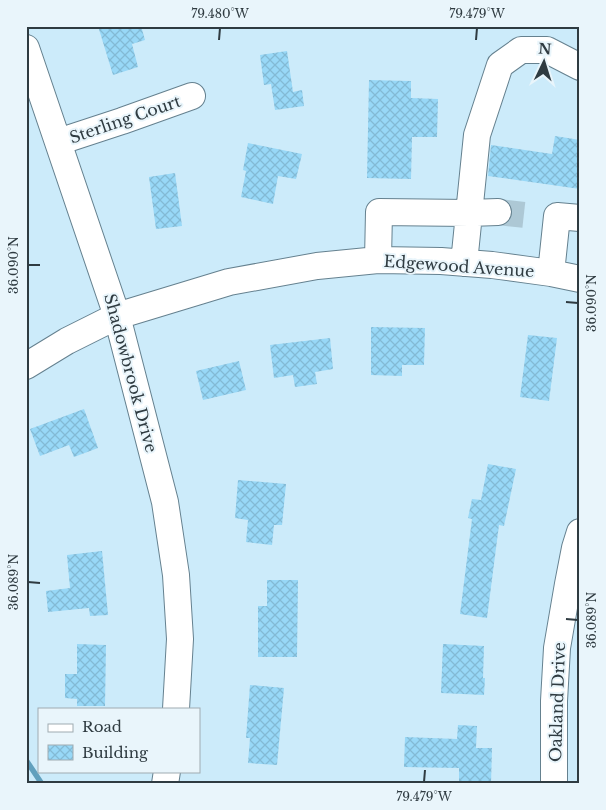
<svg xmlns="http://www.w3.org/2000/svg" width="606" height="810" font-family="'Libre Baskerville',serif">
	<style>
		.lines { fill: none; stroke-linecap: round; stroke-linejoin: round }
		.stream { stroke: #61a0bd; stroke-width: 5.5 }
		.building { fill: url(#building-cross-hatch) }
		.minor-tunnel { stroke: #adc8d5; stroke-width: 26; stroke-dasharray: 26 13; stroke-linecap: butt }
		.minor-casing { stroke: #65818f; stroke-width: 28 }
		.minor { stroke: #fff; stroke-width: 26 }
		.ticks { fill: none; stroke: #2f3b41; stroke-width: 2 }
		.labels { text-anchor: middle; dominant-baseline: central; stroke-width: 4; stroke-linejoin: round; paint-order: stroke }
		.street-label { font-size: 16px; fill: #2f3b41; stroke: #e9f5fb }
		.neatline { fill: none; stroke: #2f3b41; stroke-width: 2 }
		.ticks-label { font-size: 12px; text-anchor: middle; fill: #2f3b41 }
	</style>
	<defs>
		<pattern id="building-cross-hatch" width="8" height="8" patternUnits="userSpaceOnUse" patternTransform="scale(1.25)"><rect width="8" height="8" fill="#98d8f7"/><path d="M0 0l8 8M0 8l8-8" fill="none" stroke="#83bad5"/></pattern>
	</defs>
	<rect width="100%" height="100%" fill="#ccebfa"/>
	<g class="lines">
		<path class="stream" d="M 26,760 L 42,784"/>
	</g>
	<path class="building" d="M 98,26 L 141,26 L 145,40 L 132,44 L 138,67 L 113,75 Z
		M 287,51 L 293,92 L 302,90 L 304,106 L 275,110 L 271,84 L 264,85 L 260,55 Z
		M 369,80 L 411,81 L 411,98 L 438,99 L 437,137 L 412,137 L 411,179 L 367,178 Z
		M 555,136 L 580,140 L 580,189 L 488,176 L 491,145 L 552,154 Z
		M 248,143 L 302,154 L 296,179 L 278,176 L 273,204 L 241,197 L 246,171 L 243,170 Z
		M 175,173 L 182,226 L 156,229 L 149,177 Z
		M 371,327 L 425,328 L 424,365 L 402,365 L 402,376 L 371,375 Z
		M 528,335 L 557,338 L 549,401 L 520,397 Z
		M 330,338 L 333,369 L 315,372 L 317,384 L 295,387 L 293,375 L 274,378 L 270,345 Z
		M 239,361 L 246,390 L 203,400 L 196,371 Z
		M 84,409 L 98,448 L 74,457 L 69,445 L 40,456 L 30,429 Z
		M 488,464 L 516,469 L 504,526 L 499,525 L 487,618 L 460,614 L 472,519 L 468,518 L 472,499 L 481,500 Z
		M 238,480 L 286,484 L 282,525 L 274,525 L 272,545 L 246,542 L 248,520 L 235,518 Z
		M 102,551 L 108,615 L 90,616 L 89,608 L 48,612 L 46,591 L 70,588 L 67,555 Z
		M 267,580 L 298,580 L 297,657 L 258,657 L 258,606 L 267,606 Z
		M 77,644 L 106,645 L 105,706 L 77,706 L 77,699 L 65,698 L 65,674 L 77,674 Z
		M 443,644 L 484,646 L 483,678 L 485,678 L 484,695 L 441,693 Z
		M 250,685 L 284,688 L 277,765 L 248,763 L 250,738 L 246,738 Z
		M 458,725 L 477,726 L 476,748 L 492,748 L 491,784 L 459,784 L 459,768 L 404,767 L 405,737 L 457,739 Z"/>
	<g class="lines">
		<path class="minor-tunnel" d="M 498,212 L 534,216"/>
		<defs>
			<path id="minor" d="M 26,48 L 117,316 L 165,502 L 176,575 L 180,639 L 176,709
				M 58,142 L 122,121 L 192,96
				M 378,260 L 379,212 L 469,213 L 498,212
				M 464,263 L 477,135 L 500,65 L 521,50 L 547,50 L 580,67
				M 551,273 L 557,216 L 580,218
				M 26,366 L 67,341 L 117,316 L 229,282 L 317,266 L 378,260 L 441,261 L 492,265 L 551,273 L 580,279
				M 165,784 L 167,771
				M 554,784 L 554,701 L 557,648 L 568,584 L 575,548 L 580,532"/>
		</defs>
		<use href="#minor" class="minor-casing"/>
		<use href="#minor" class="minor"/>
	</g>
	<path class="ticks" d="M 219,40 L 220,28M 476,40 L 477,28M 28,265 L 40,265M 566,302 L 578,303M 28,582 L 40,583M 566,619 L 578,620M 424,782 L 425,770"/>
	<g class="labels">
		<g class="street-label">
			<text transform="translate(125 119) rotate(-19)">Sterling Court</text>
			<text transform="translate(459 266) rotate(4)">Edgewood Avenue</text>
			<text transform="translate(131 373) rotate(75)">Shadowbrook Drive</text>
			<text transform="translate(557 702) rotate(-88)">Oakland Drive</text>
		</g>
	</g>
	<rect width="606" height="810" fill="none" stroke="#e9f5fb" stroke-width="55"/>
	<rect x="38" y="708" width="162" height="65" fill="#e9f5fb" stroke="#9fabb1"/>
	<rect x="48" y="724" width="25" height="8" fill="#ffffff" stroke="#9fabb1"/>
	<text x="82" y="732" font-size="15" fill="#2f3b41">Road</text>
	<rect x="48" y="745" width="25" height="15" fill="url(#building-cross-hatch)" stroke="#9fabb1"/>
	<text x="82" y="758" font-size="15" fill="#2f3b41">Building</text>
	<g transform="translate(544 62) rotate(4)" stroke="#e9f5fb" stroke-width="4" paint-order="stroke">
	<path d="M0-4L9 19L0 12L-9 19Z" fill="#2f3b41"/>
	<text y="-8" font-size="14" font-weight="bold" text-anchor="middle" fill="#2f3b41">N</text>
	</g>
	<rect x="28" y="28" width="550" height="754" class="neatline"/>
	<g class="ticks-label">
		<text x="220" y="18">79.480°W</text>
		<text x="477" y="18">79.479°W</text>
		<text transform="translate(14 265) rotate(-90)" y="4">36.090°N</text>
		<text transform="translate(592 303) rotate(-90)" y="4">36.090°N</text>
		<text transform="translate(14 582) rotate(-90)" y="4">36.089°N</text>
		<text transform="translate(592 620) rotate(-90)" y="4">36.089°N</text>
		<text x="424" y="801">79.479°W</text>
	</g>
</svg>
